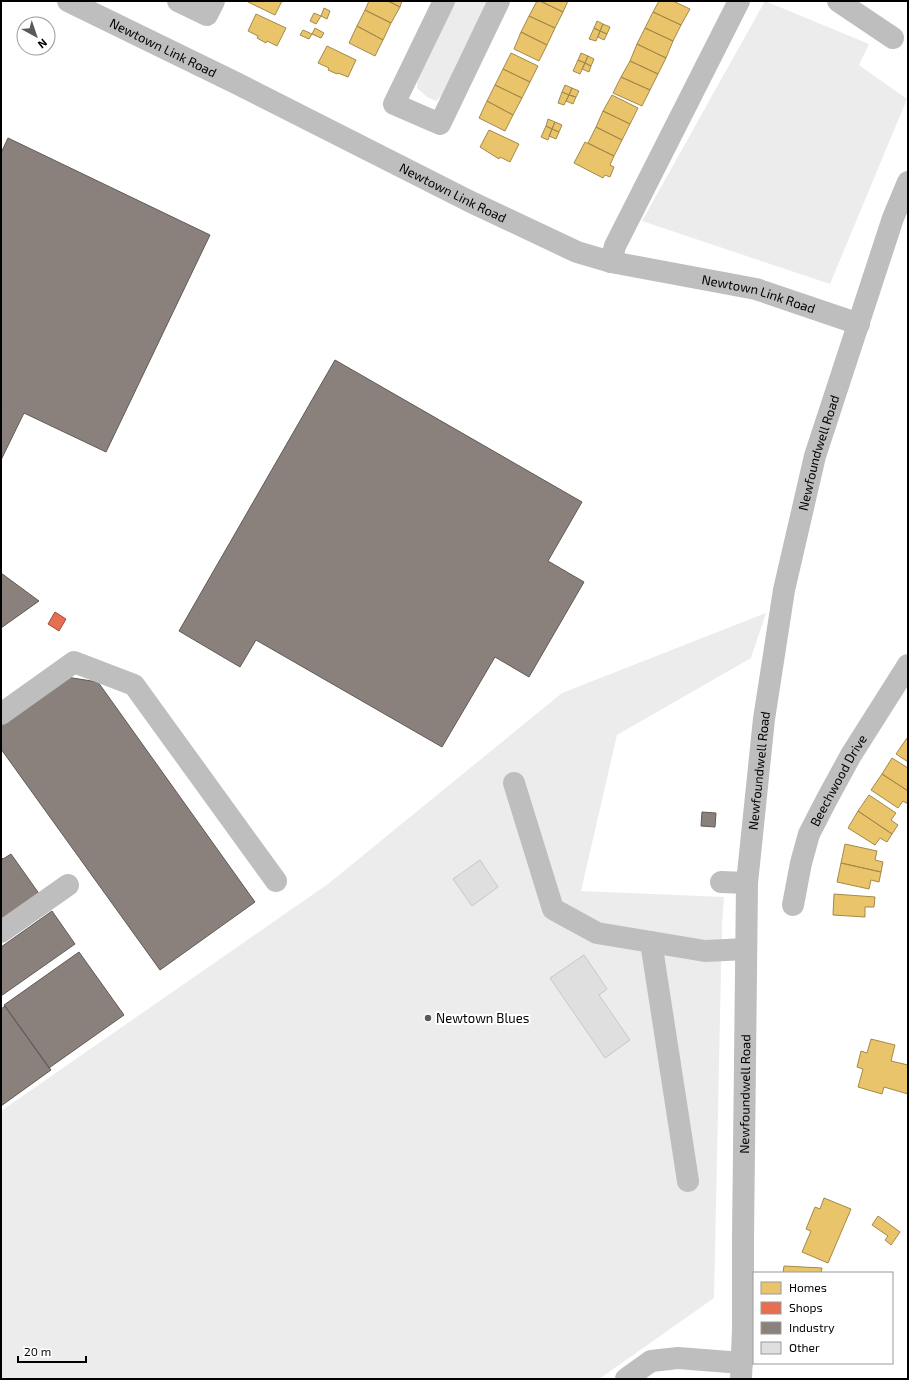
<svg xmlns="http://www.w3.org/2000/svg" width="909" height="1380" font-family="'Exo 2',sans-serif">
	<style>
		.green { fill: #ececec }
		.homes { fill: #e9c46a; stroke: #a3894a }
		.shops { fill: #e76f51; stroke: #a24e39 }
		.industry { fill: #8a817c; stroke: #615a57 }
		.building { fill: #dfdfdf; stroke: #c7c7c7 }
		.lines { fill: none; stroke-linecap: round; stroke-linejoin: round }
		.minor { stroke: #bebebe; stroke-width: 22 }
		.major { stroke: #bebebe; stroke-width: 22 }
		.poi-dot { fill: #595959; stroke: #fff; stroke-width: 1.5 }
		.labels { text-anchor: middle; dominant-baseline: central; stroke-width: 4; stroke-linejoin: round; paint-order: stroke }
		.street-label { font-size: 13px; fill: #000; stroke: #fff }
		.poi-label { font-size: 13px; fill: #000; stroke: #fff; text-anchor: start }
	</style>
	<rect width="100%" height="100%" fill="#fff"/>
	<path class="green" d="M 454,1 L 491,1 L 444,93 L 436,101 L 427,97 L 417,88 L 418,75 Z
		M 765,1 L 869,44 L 859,65 L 907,99 L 830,284 L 642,221 Z
		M 766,613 L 751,658 L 617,735 L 581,891 L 724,897 L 722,924 L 714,1298 L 599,1379 L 1,1379 L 1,1111 L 328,884 L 562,693 Z"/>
	<path class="homes" d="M 249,1 L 282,1 L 275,15 L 248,2 Z
		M 369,1 L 388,1 L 400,7 L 391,23 L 365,10 Z
		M 388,1 L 402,1 L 400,7 Z
		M 537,1 L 540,1 L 563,12 L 555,28 L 529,16 Z
		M 540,1 L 568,1 L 563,12 Z
		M 659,1 L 673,1 L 690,9 L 681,25 L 653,12 Z
		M 324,8 L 330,11 L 327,19 L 321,16 Z
		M 365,10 L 391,23 L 383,40 L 357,26 Z
		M 653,12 L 681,25 L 673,41 L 645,28 Z
		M 314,13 L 321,16 L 316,24 L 310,21 Z
		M 256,14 L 286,28 L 277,46 L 267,41 L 266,43 L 257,38 L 258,36 L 248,31 Z
		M 529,16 L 555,28 L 547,45 L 521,32 Z
		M 597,21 L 603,24 L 600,31 L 594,28 Z
		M 603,24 L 610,27 L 607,34 L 600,31 Z
		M 357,26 L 383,40 L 375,56 L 349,43 Z
		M 315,28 L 324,33 L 321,38 L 312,34 Z
		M 594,28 L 600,31 L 596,41 L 589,39 Z
		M 645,28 L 673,41 L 666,58 L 637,44 Z
		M 303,30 L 312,34 L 309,39 L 300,35 Z
		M 600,31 L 607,34 L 604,40 L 598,37 Z
		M 521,32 L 547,45 L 539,61 L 514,49 Z
		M 637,44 L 666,58 L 658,74 L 630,61 Z
		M 327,46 L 356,60 L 348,77 L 338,73 L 337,74 L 328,70 L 329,68 L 318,63 Z
		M 511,53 L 538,66 L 530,82 L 503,69 Z
		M 581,53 L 588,56 L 585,63 L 578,60 Z
		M 588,56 L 594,59 L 591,66 L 585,63 Z
		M 578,60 L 585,63 L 580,74 L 573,71 Z
		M 630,61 L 658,74 L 650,90 L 621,77 Z
		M 585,63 L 591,66 L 589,72 L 582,69 Z
		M 503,69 L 530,82 L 522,98 L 495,85 Z
		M 621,77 L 650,90 L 642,106 L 613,93 Z
		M 495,85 L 522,98 L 513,115 L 487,101 Z
		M 565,85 L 572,88 L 569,95 L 562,92 Z
		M 572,88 L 579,91 L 576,97 L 569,95 Z
		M 562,92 L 569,95 L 564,105 L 558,103 Z
		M 569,95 L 576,97 L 573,104 L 566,101 Z
		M 612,95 L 638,108 L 630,124 L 603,111 Z
		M 487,101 L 513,115 L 505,131 L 479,118 Z
		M 603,111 L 630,124 L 622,140 L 596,127 Z
		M 548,119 L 555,122 L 552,129 L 546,126 Z
		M 555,122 L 562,125 L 559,132 L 552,129 Z
		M 546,126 L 552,129 L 548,140 L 541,137 Z
		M 596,127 L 622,140 L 614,156 L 588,143 Z
		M 552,129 L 559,132 L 556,139 L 549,136 Z
		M 489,130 L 519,144 L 510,162 L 500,157 L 499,159 L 480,147 Z
		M 585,142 L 614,156 L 610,165 L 614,167 L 610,177 L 605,175 L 603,178 L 574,163 Z
		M 907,738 L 908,739 L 908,762 L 896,754 Z
		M 892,758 L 908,768 L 908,791 L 882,774 Z
		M 882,774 L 908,791 L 908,804 L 903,801 L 898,808 L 871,790 Z
		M 869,795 L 896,813 L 891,820 L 898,825 L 892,834 L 858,811 Z
		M 858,811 L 892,834 L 887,842 L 880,838 L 875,845 L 848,828 Z
		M 845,844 L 877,851 L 875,860 L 883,862 L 881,872 L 841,863 Z
		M 841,863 L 881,872 L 879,882 L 871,880 L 869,889 L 837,882 Z
		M 834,894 L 875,897 L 874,907 L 865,907 L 865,917 L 833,915 Z
		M 871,1039 L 895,1045 L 891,1061 L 908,1065 L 908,1094 L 884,1087 L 882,1094 L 858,1087 L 863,1069 L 857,1067 L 861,1051 L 867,1053 Z
		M 824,1198 L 851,1209 L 828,1263 L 802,1252 L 811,1231 L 806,1229 L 815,1207 L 820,1209 Z
		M 878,1216 L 900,1232 L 891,1245 L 885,1240 L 888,1236 L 872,1225 Z
		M 784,1266 L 822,1268 L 821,1273 L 783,1273 Z"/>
	<path class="shops" d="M 55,612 L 66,619 L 59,631 L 48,624 Z"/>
	<path class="industry" d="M 8,138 L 210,235 L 106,452 L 24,413 L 1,460 L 1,407 L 2,404 L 1,404 L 1,153 Z
		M 335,360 L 582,502 L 548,561 L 584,582 L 529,677 L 495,657 L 442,747 L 256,640 L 240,667 L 179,631 Z
		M 1,573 L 39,601 L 1,628 Z
		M 60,676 L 98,682 L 255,902 L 160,970 L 1,749 L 1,718 Z
		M 702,812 L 716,813 L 715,827 L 701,826 Z
		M 11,854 L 40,895 L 1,922 L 1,857 L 3,859 Z
		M 52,911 L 75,944 L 1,996 L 1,947 Z
		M 79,952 L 124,1015 L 49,1068 L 4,1005 Z
		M 5,1006 L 51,1070 L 1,1106 L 1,1009 Z"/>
	<path class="building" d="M 480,860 L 498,887 L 472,906 L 453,879 Z
		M 584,955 L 607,989 L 599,995 L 630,1040 L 605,1058 L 550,978 Z"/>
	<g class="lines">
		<g class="minor">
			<path id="s1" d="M 68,1 L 236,83 L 471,202 L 577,252 L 611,262 L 756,289 L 859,324"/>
			<path d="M 178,1 L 207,15 L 214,1"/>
			<path d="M 444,1 L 394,104 L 440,124 L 499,1"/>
			<path d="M 838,1 L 893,38"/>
			<path d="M 611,262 L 615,246 L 739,1"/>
			<path d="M 1,714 L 74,662 L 134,685 L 276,881"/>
			<path d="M 514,783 L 553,909 L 597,933 L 705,951 L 746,949"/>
			<path d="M 721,882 L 747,883"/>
			<path id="s2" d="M 793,905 L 801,863 L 809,834 L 827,799 L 851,755 L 908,665"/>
			<path d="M 1,932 L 68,885"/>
			<path d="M 651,942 L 688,1181"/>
			<path d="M 626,1379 L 651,1361 L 678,1358 L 742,1363"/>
		</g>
		<path class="major" id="s3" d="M 741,1379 L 743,1329 L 743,1239 L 747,883 L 764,719 L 784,590 L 815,456 L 893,218 L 908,182"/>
	</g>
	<circle class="poi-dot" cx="428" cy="1018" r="4"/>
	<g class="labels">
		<g class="street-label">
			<text stroke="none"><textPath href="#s1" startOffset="106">Newtown Link Road</textPath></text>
			<text stroke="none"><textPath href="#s1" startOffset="430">Newtown Link Road</textPath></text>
			<text stroke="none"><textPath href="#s1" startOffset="754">Newtown Link Road</textPath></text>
			<text stroke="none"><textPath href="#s3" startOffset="933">Newfoundwell Road</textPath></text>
			<text stroke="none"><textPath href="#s3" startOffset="609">Newfoundwell Road</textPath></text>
			<text stroke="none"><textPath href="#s2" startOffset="134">Beechwood Drive</textPath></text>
			<text stroke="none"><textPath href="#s3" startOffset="285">Newfoundwell Road</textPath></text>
		</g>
		<g class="poi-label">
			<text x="436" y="1018">Newtown Blues</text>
		</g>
	</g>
	<rect width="909" height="1380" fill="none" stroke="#000000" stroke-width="4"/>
	<rect x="753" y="1272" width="140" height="92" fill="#ffffff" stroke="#999999"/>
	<rect x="761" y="1282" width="20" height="12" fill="#e9c46a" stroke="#999999"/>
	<text x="789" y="1292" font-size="12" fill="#000000">Homes</text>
	<rect x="761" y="1302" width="20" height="12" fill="#e76f51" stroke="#999999"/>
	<text x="789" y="1312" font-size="12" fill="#000000">Shops</text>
	<rect x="761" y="1322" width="20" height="12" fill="#8a817c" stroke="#999999"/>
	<text x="789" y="1332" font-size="12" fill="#000000">Industry</text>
	<rect x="761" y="1342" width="20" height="12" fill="#dfdfdf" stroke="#999999"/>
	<text x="789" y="1352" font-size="12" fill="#000000">Other</text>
	<g transform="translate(36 36) rotate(140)"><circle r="19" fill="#ffffff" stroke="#999999"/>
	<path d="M0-3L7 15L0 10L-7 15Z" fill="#595959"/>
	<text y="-6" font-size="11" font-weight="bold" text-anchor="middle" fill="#000000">N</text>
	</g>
	<path d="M18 1356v6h68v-6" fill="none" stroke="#000000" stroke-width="2"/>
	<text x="24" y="1356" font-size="12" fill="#000000" stroke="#ffffff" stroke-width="3" paint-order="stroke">20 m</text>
</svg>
